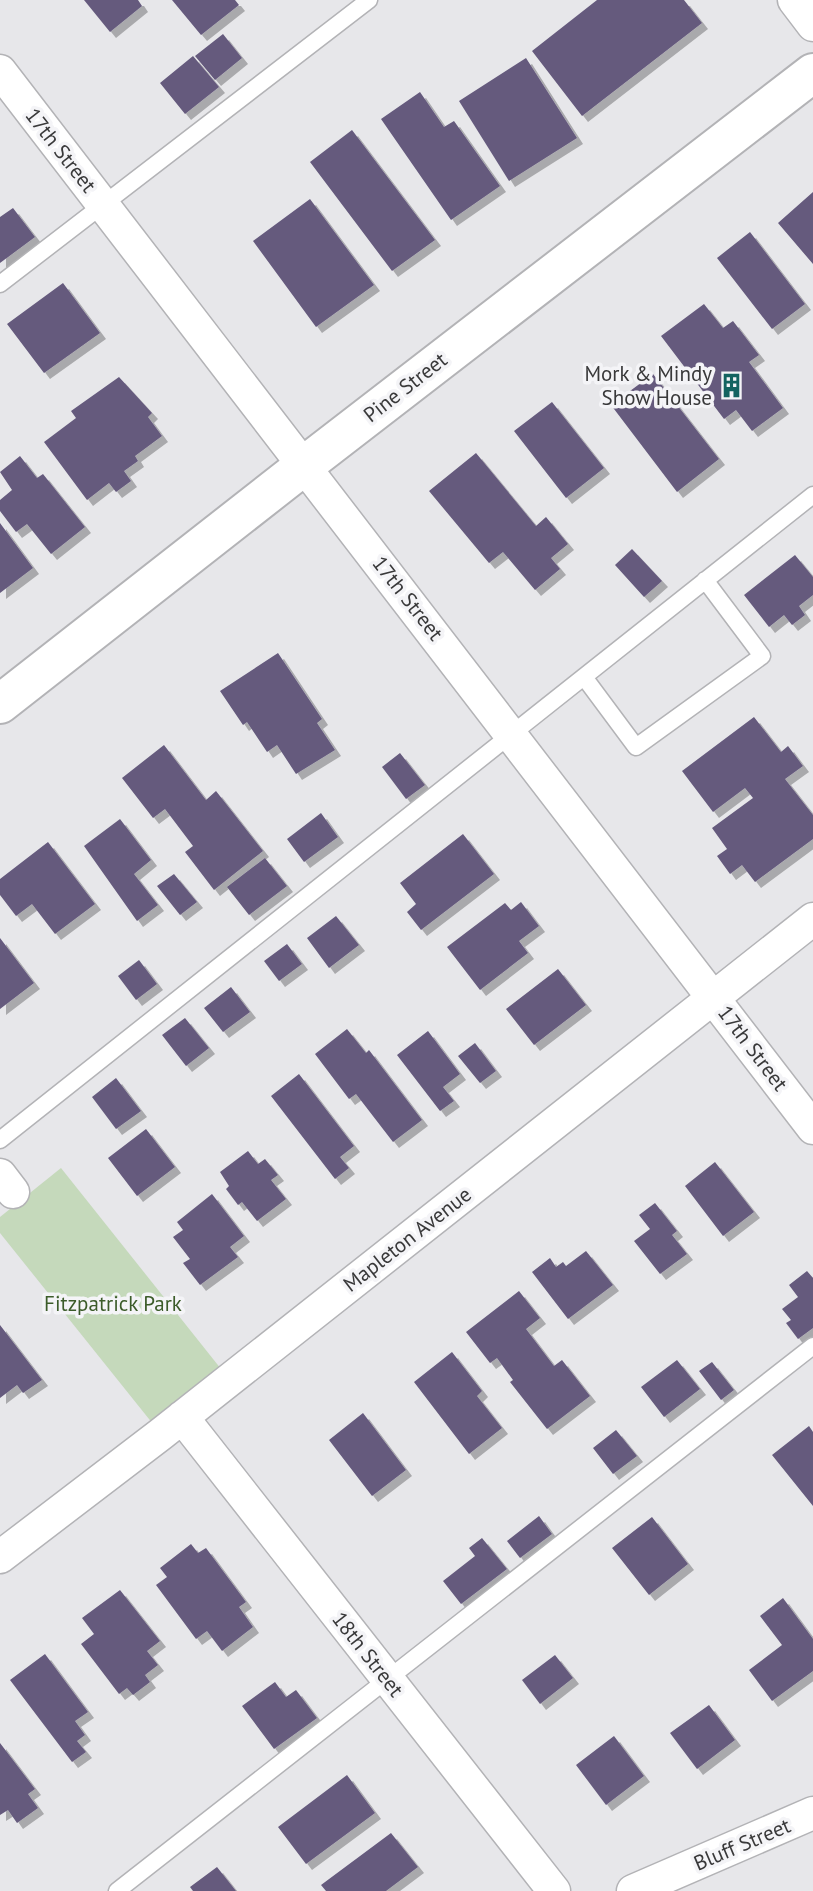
<svg xmlns="http://www.w3.org/2000/svg" width="813" height="1891" font-family="'PT Sans',sans-serif">
	<style>
		.green { fill: #c5d9bb }
		.building { fill: #655a7d; filter: url(#shadow) }
		.lines { fill: none; stroke-linecap: round; stroke-linejoin: round }
		.lane-casing { stroke: #b3b3b6; stroke-width: 19 }
		.street-casing { stroke: #b3b3b6; stroke-width: 35 }
		.secondary-casing { stroke: #b3b3b6; stroke-width: 42 }
		.lane { stroke: #fff; stroke-width: 16 }
		.street { stroke: #fff; stroke-width: 32 }
		.secondary { stroke: #fff; stroke-width: 38 }
		.labels { text-anchor: middle; dominant-baseline: central; stroke-width: 7; stroke-linejoin: round; paint-order: stroke }
		.street-label { font-size: 21px; fill: #39393a; stroke: #f4f4f7 }
		.poi-label { font-size: 21px; fill: #39393a; stroke: #f4f4f7; text-anchor: end }
		.park-label { font-size: 21px; fill: #3c5c2a; stroke: #f4f4f7 }
	</style>
	<defs>
		<filter id="shadow"><feDropShadow dx="6" dy="6" stdDeviation="0" flood-color="#0004"/></filter>
	</defs>
	<rect width="100%" height="100%" fill="#e7e7ea"/>
	<path class="green" d="M 61,1168 L 229,1379 L 161,1434 L 0,1233 L 0,1217 Z"/>
	<path class="building" d="M 84,0 L 138,0 L 142,6 L 110,32 Z
		M 172,0 L 235,0 L 239,5 L 201,35 Z
		M 597,0 L 684,0 L 702,23 L 582,116 L 532,51 Z
		M 223,34 L 242,58 L 215,80 L 195,56 Z
		M 193,56 L 219,87 L 185,114 L 160,83 Z
		M 526,58 L 577,138 L 509,181 L 459,101 Z
		M 420,92 L 444,127 L 454,121 L 500,186 L 451,220 L 381,119 Z
		M 352,130 L 435,240 L 392,271 L 310,162 Z
		M 813,192 L 813,264 L 778,223 Z
		M 310,199 L 374,285 L 316,327 L 253,241 Z
		M 13,208 L 35,237 L 0,263 L 0,217 Z
		M 750,232 L 805,304 L 772,329 L 717,258 Z
		M 63,283 L 100,333 L 44,373 L 7,324 Z
		M 704,304 L 723,328 L 733,321 L 759,355 L 749,362 L 783,408 L 752,431 L 736,410 L 724,419 L 661,336 Z
		M 653,374 L 719,459 L 677,492 L 611,405 Z
		M 119,377 L 152,413 L 148,417 L 162,436 L 135,456 L 138,461 L 124,471 L 131,481 L 116,492 L 109,483 L 87,500 L 44,442 L 76,418 L 71,411 Z
		M 552,402 L 604,468 L 566,498 L 514,431 Z
		M 476,453 L 536,526 L 546,517 L 568,544 L 551,558 L 560,569 L 535,590 L 503,552 L 489,563 L 429,491 Z
		M 20,456 L 37,478 L 43,474 L 85,527 L 51,554 L 27,524 L 16,532 L 0,511 L 0,500 L 12,490 L 0,472 Z
		M 0,523 L 33,568 L 0,593 Z
		M 632,549 L 662,581 L 644,597 L 615,565 Z
		M 795,555 L 813,577 L 813,595 L 799,606 L 805,615 L 792,625 L 784,615 L 769,627 L 744,595 Z
		M 278,653 L 322,719 L 317,723 L 335,750 L 296,774 L 277,745 L 267,752 L 247,722 L 243,725 L 220,691 Z
		M 754,717 L 781,752 L 788,746 L 803,766 L 785,779 L 813,815 L 813,839 L 755,882 L 742,865 L 730,874 L 717,856 L 727,849 L 712,828 L 753,798 L 745,788 L 713,812 L 682,771 Z
		M 164,745 L 206,800 L 216,791 L 263,851 L 214,890 L 185,852 L 193,846 L 165,809 L 153,818 L 122,778 Z
		M 400,753 L 425,785 L 406,799 L 382,767 Z
		M 321,813 L 338,837 L 304,862 L 287,839 Z
		M 120,819 L 151,860 L 134,874 L 158,905 L 137,921 L 84,846 Z
		M 463,834 L 494,874 L 421,930 L 407,912 L 416,904 L 400,883 Z
		M 48,842 L 95,904 L 55,934 L 32,904 L 16,916 L 0,895 L 0,879 Z
		M 265,858 L 287,886 L 249,915 L 227,887 Z
		M 174,874 L 197,902 L 180,915 L 157,886 Z
		M 521,902 L 539,926 L 519,941 L 528,953 L 480,990 L 447,947 L 505,903 L 511,910 Z
		M 336,916 L 359,945 L 329,968 L 307,938 Z
		M 0,938 L 34,983 L 0,1009 Z
		M 287,944 L 302,964 L 279,981 L 264,961 Z
		M 139,960 L 157,984 L 136,1000 L 118,976 Z
		M 558,969 L 586,1005 L 534,1045 L 506,1009 Z
		M 231,987 L 250,1012 L 223,1032 L 204,1008 Z
		M 185,1018 L 209,1048 L 186,1066 L 162,1035 Z
		M 347,1029 L 366,1053 L 369,1050 L 422,1120 L 393,1142 L 356,1094 L 349,1099 L 315,1054 Z
		M 428,1031 L 460,1074 L 443,1087 L 454,1101 L 440,1111 L 397,1055 Z
		M 475,1043 L 496,1071 L 480,1083 L 458,1056 Z
		M 299,1074 L 354,1146 L 340,1157 L 349,1168 L 335,1179 L 271,1096 Z
		M 116,1078 L 141,1111 L 116,1129 L 92,1097 Z
		M 146,1129 L 175,1167 L 137,1196 L 108,1158 Z
		M 248,1151 L 258,1164 L 265,1159 L 278,1175 L 271,1180 L 286,1199 L 257,1221 L 242,1202 L 238,1205 L 226,1189 L 229,1186 L 220,1172 Z
		M 715,1162 L 754,1212 L 723,1236 L 685,1186 Z
		M 212,1194 L 244,1236 L 230,1247 L 238,1257 L 200,1285 L 183,1263 L 190,1259 L 173,1237 L 183,1230 L 177,1222 Z
		M 655,1203 L 677,1231 L 672,1235 L 687,1254 L 660,1274 L 634,1241 L 650,1229 L 639,1215 Z
		M 586,1251 L 613,1285 L 568,1319 L 532,1272 L 550,1258 L 556,1267 L 563,1262 L 566,1266 Z
		M 807,1271 L 813,1278 L 813,1328 L 798,1339 L 786,1323 L 791,1320 L 782,1309 L 798,1297 L 789,1285 Z
		M 519,1291 L 540,1318 L 526,1329 L 554,1366 L 562,1360 L 590,1396 L 547,1429 L 510,1382 L 513,1380 L 497,1358 L 490,1363 L 466,1332 Z
		M 0,1325 L 42,1380 L 23,1393 L 17,1385 L 0,1398 Z
		M 452,1352 L 482,1391 L 477,1396 L 502,1428 L 469,1454 L 414,1382 Z
		M 677,1360 L 700,1389 L 664,1417 L 641,1387 Z
		M 712,1362 L 734,1390 L 721,1400 L 699,1371 Z
		M 363,1413 L 406,1470 L 372,1496 L 329,1440 Z
		M 809,1426 L 813,1432 L 813,1506 L 772,1455 Z
		M 616,1430 L 637,1456 L 613,1474 L 593,1448 Z
		M 539,1516 L 552,1534 L 520,1558 L 507,1541 Z
		M 652,1517 L 688,1564 L 649,1595 L 612,1548 Z
		M 482,1538 L 507,1569 L 461,1604 L 443,1581 L 475,1556 L 469,1548 Z
		M 191,1544 L 198,1553 L 206,1548 L 246,1602 L 239,1607 L 253,1627 L 222,1651 L 207,1631 L 196,1639 L 156,1585 L 167,1577 L 160,1568 Z
		M 120,1590 L 160,1641 L 147,1651 L 158,1665 L 145,1675 L 150,1682 L 133,1695 L 127,1688 L 119,1694 L 81,1644 L 94,1634 L 82,1618 Z
		M 783,1598 L 813,1639 L 813,1671 L 772,1701 L 749,1670 L 782,1645 L 760,1616 Z
		M 45,1654 L 88,1712 L 75,1721 L 85,1735 L 77,1741 L 86,1752 L 72,1762 L 10,1680 Z
		M 555,1655 L 573,1678 L 540,1704 L 522,1680 Z
		M 275,1682 L 286,1697 L 296,1690 L 317,1718 L 274,1749 L 242,1706 Z
		M 709,1705 L 735,1740 L 697,1769 L 670,1733 Z
		M 614,1736 L 644,1776 L 606,1805 L 576,1765 Z
		M 0,1743 L 35,1789 L 28,1794 L 38,1808 L 17,1823 L 8,1810 L 0,1815 Z
		M 347,1775 L 375,1813 L 306,1864 L 278,1827 Z
		M 391,1833 L 418,1867 L 386,1891 L 326,1891 L 321,1885 Z
		M 217,1867 L 236,1891 L 193,1891 L 190,1887 Z"/>
	<g class="lines">
		<defs>
			<path id="lane" d="M 0,284 L 369,0
				M 584,677 L 636,747 L 762,656 L 705,580
				M 0,1140 L 813,495
				M 117,1891 L 813,1346"/>
			<path id="street" d="M 794,0 L 813,25
				M 0,71 L 813,1128
				M 0,1175 L 13,1192
				M 182,1417 L 554,1891
				M 0,1557 L 161,1434 L 813,919
				M 633,1891 L 813,1813"/>
			<path id="secondary" d="M 0,704 L 305,465 L 813,73"/>
		</defs>
		<use href="#lane" class="lane-casing"/>
		<use href="#street" class="street-casing"/>
		<use href="#secondary" class="secondary-casing"/>
		<use href="#lane" class="lane"/>
		<use href="#street" class="street"/>
		<use href="#secondary" class="secondary"/>
	</g>
	<defs>
		<symbol id="building-bare" viewBox="-9 -9 18 18"><path d="M-4-6H4V6H1V3H-1V6H-4ZM-2.5-4.3h1.7v1.8h-1.7ZM.8-4.3h1.7v1.8H.8ZM-2.5-1h1.7V.8h-1.7ZM.8-1h1.7V.8H.8Z" fill="#146360" stroke="#f4f4f7" stroke-width="2.5" paint-order="stroke"/></symbol>
	</defs>
	<g fill-rule="evenodd">
		<use href="#building-bare" x="714" y="368" width="35" height="35"/>
	</g>
	<g class="labels">
		<g class="street-label">
			<text transform="translate(61 150) rotate(52)">17th Street</text>
			<text transform="translate(405 387) rotate(-38)">Pine Street</text>
			<text transform="translate(408 598) rotate(52)">17th Street</text>
			<text transform="translate(753 1048) rotate(53)">17th Street</text>
			<text transform="translate(407 1239) rotate(-38)">Mapleton Avenue</text>
			<text transform="translate(368 1654) rotate(52)">18th Street</text>
			<text transform="translate(742 1844) rotate(-23)">Bluff Street</text>
		</g>
		<g class="poi-label">
			<text x="712" y="373">Mork &amp; Mindy<tspan x="712" dy="24">Show House</tspan></text>
		</g>
		<g class="park-label">
			<text x="113" y="1303">Fitzpatrick Park</text>
		</g>
	</g>
</svg>
